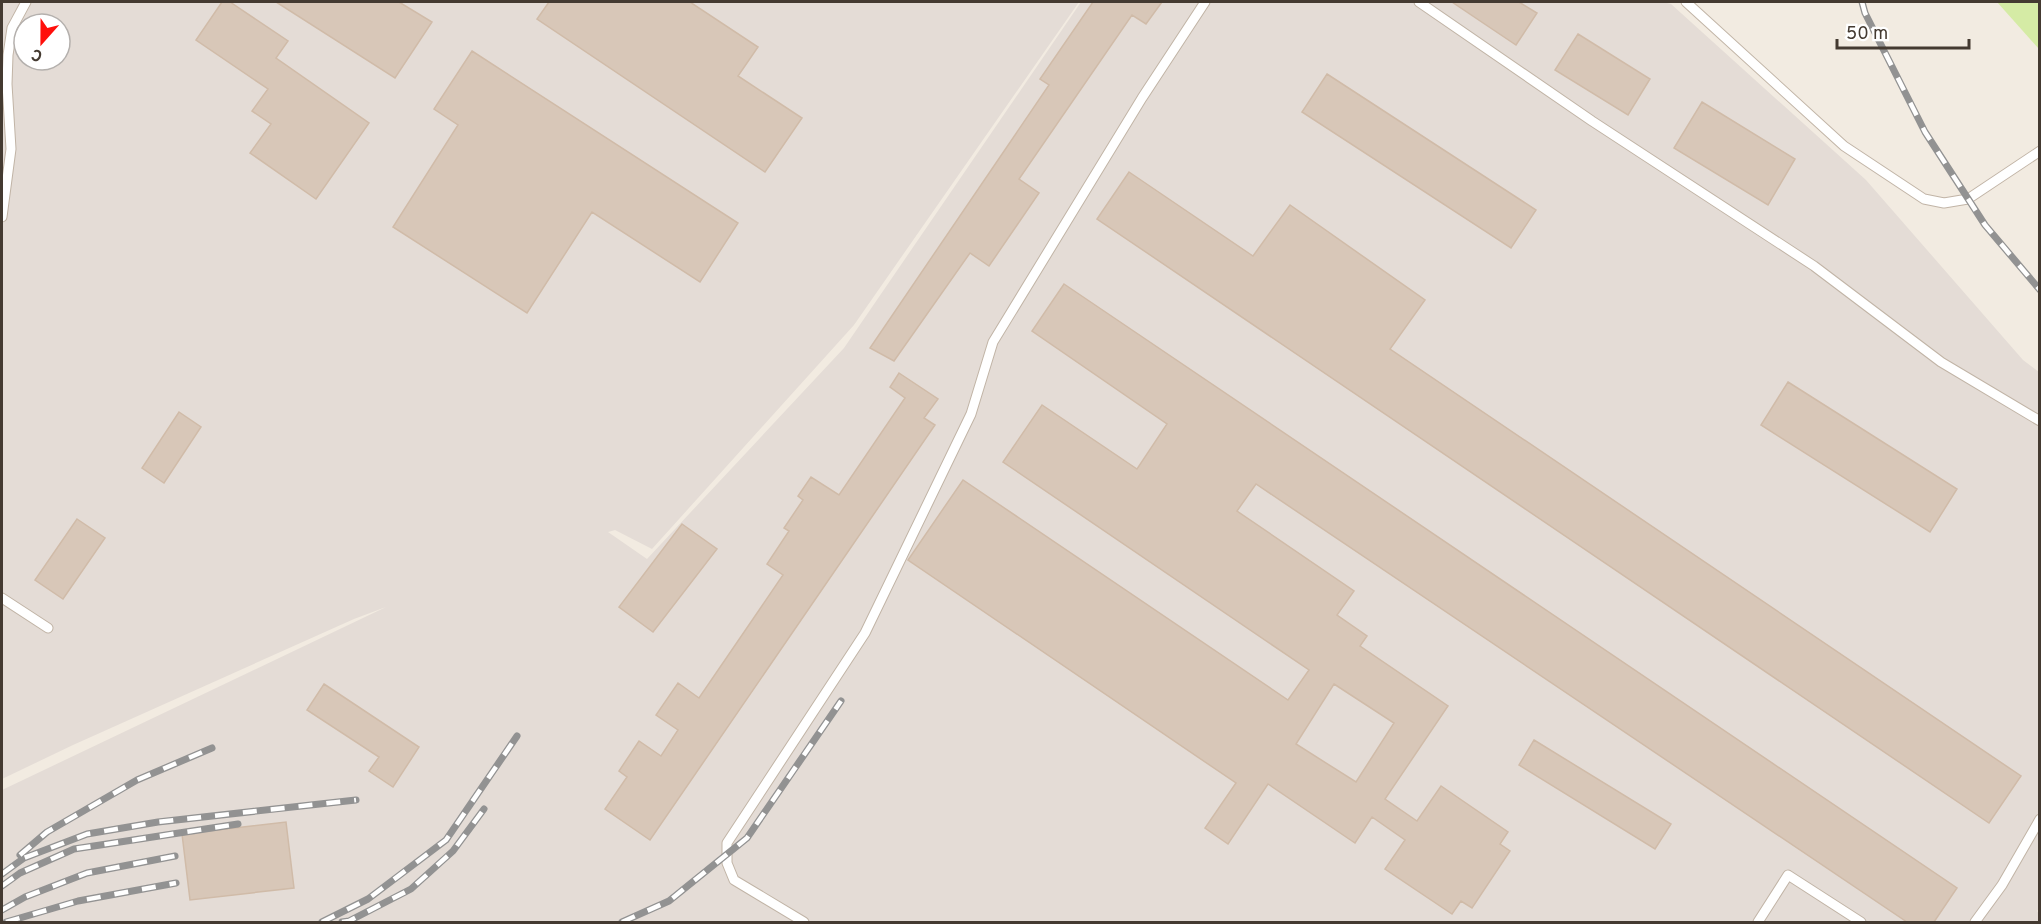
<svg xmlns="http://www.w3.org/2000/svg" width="2041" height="924" font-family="Overpass,sans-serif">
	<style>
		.industrial { fill: #e4dcd6; fill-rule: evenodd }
		.green { fill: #d5eba5 }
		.building { fill: #d8c7b8; stroke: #d0bba8; stroke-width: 1.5; fill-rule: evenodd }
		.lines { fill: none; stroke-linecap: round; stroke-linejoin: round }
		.lane-casing { stroke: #c1b4a6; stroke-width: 11 }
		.lane { stroke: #fff; stroke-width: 9 }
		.rail-casing { stroke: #929292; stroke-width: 7 }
		.rail { stroke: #fff; stroke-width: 4.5; stroke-dasharray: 14; stroke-linecap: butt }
	</style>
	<rect width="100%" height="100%" fill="#f2ebe1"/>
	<path class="industrial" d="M 2,2 L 1079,2 L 854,325 L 652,549 L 615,530 L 608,532 L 647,559 L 844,348 L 1081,2 L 1663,2 L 1671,4 L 1866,180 L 2023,360 L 2039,372 L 2040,907 L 2037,911 L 2039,914 L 2039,922 L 2,922 L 2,790 L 386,607 L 354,619 L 73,745 L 2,779 ZM 24,24 L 60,24 L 60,60 L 24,60 Z"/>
	<path class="green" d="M 1997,2 L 2039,2 L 2039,49 Z"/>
	<path class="building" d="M 222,2 L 230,2 L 288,41 L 276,58 L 369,123 L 316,199 L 250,153 L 271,124 L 252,111 L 268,89 L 196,40 Z
		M 276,2 L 399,2 L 432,22 L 395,78 Z
		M 549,2 L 690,2 L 758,47 L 738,76 L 802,118 L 765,172 L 537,19 Z
		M 1093,2 L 1162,2 L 1146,24 L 1132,15 L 1019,179 L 1039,193 L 989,266 L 970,253 L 894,361 L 870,348 L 1049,85 L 1040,79 Z
		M 1452,2 L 1519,2 L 1537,13 L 1516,45 Z
		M 1578,34 L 1650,79 L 1628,115 L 1555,70 Z
		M 472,51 L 738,223 L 700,282 L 592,212 L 527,313 L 393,227 L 458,125 L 434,109 Z
		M 1327,74 L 1536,210 L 1511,248 L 1302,112 Z
		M 1702,102 L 1795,159 L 1768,205 L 1674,148 Z
		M 1129,172 L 1253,256 L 1290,205 L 1425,300 L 1390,349 L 2021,776 L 1989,823 L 1097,219 Z
		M 1064,284 L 1957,888 L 1934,922 L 1907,922 L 1256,484 L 1237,511 L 1354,591 L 1337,615 L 1367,636 L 1360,646 L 1448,706 L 1385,799 L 1417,821 L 1441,786 L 1508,832 L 1500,844 L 1510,851 L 1472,908 L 1461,901 L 1452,914 L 1385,869 L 1405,840 L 1372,817 L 1355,843 L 1268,784 L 1228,844 L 1205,828 L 1236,783 L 908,560 L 963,480 L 1288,700 L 1309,670 L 1003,462 L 1042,405 L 1137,469 L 1167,424 L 1032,331 ZM 1334,684 L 1394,723 L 1356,782 L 1296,744 Z
		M 899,373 L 938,399 L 924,418 L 935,425 L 650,840 L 605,809 L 627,777 L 619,771 L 639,741 L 661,756 L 678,730 L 656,715 L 678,683 L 699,698 L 783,575 L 767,564 L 789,531 L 784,528 L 803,500 L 798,496 L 811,477 L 839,495 L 905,398 L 890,387 Z
		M 1788,382 L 1957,489 L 1930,532 L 1761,425 Z
		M 179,412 L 201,427 L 164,483 L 142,468 Z
		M 77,519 L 105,538 L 63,599 L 35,580 Z
		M 682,524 L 717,549 L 653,632 L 619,607 Z
		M 324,684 L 419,747 L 393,787 L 369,771 L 379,757 L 307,710 Z
		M 1534,740 L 1671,824 L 1655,849 L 1519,765 Z
		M 286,822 L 294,888 L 190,900 L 182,834 Z"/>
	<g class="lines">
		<defs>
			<path id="lane" d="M 1419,2 L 1592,121 L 1814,266 L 1941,362 L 2040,421
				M 1686,2 L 1844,146 L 1924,199 L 1944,203 L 1968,199 L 2040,151
				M 2,217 L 11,149 L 7,84 L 8,55 L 12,28 L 26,2
				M 2,598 L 48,628
				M 804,922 L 734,880 L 727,863 L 727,843 L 865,633 L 971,414 L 993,342 L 1142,98 L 1205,2
				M 1758,922 L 1788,875 L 1861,922
				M 1975,922 L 2002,885 L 2040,819"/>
		</defs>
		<use href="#lane" class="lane-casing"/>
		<use href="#lane" class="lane"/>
		<defs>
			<path id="rail" d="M 1862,2 L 1865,13 L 1925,132 L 1985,225 L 2040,290
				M 20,855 L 47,832 L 137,780 L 212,748
				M 2,874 L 24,858 L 87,834 L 158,822 L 356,800
				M 2,886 L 20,873 L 74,849 L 238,824
				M 2,910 L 25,897 L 87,873 L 175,856
				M 6,922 L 78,901 L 176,883
				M 322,922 L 368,899 L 446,840 L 517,736
				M 342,922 L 349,921 L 411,889 L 453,851 L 484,809
				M 622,922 L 669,901 L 747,838 L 841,701"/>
		</defs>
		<use href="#rail" class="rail-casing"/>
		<use href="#rail" class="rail"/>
	</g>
	<rect width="2041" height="924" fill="none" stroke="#443a31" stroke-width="6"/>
	<g transform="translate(42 42) rotate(201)"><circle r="28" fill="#ffffff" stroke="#b4b0ad" stroke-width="1.5"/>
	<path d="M0-4.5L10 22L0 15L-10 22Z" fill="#ff0f0b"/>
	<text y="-9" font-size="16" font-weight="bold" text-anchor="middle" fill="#443a31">С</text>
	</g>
	<path d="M1837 39v9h132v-9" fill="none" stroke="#443a31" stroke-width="3"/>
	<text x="1846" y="39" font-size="18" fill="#443a31" stroke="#ffffff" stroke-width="4.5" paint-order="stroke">50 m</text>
</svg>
